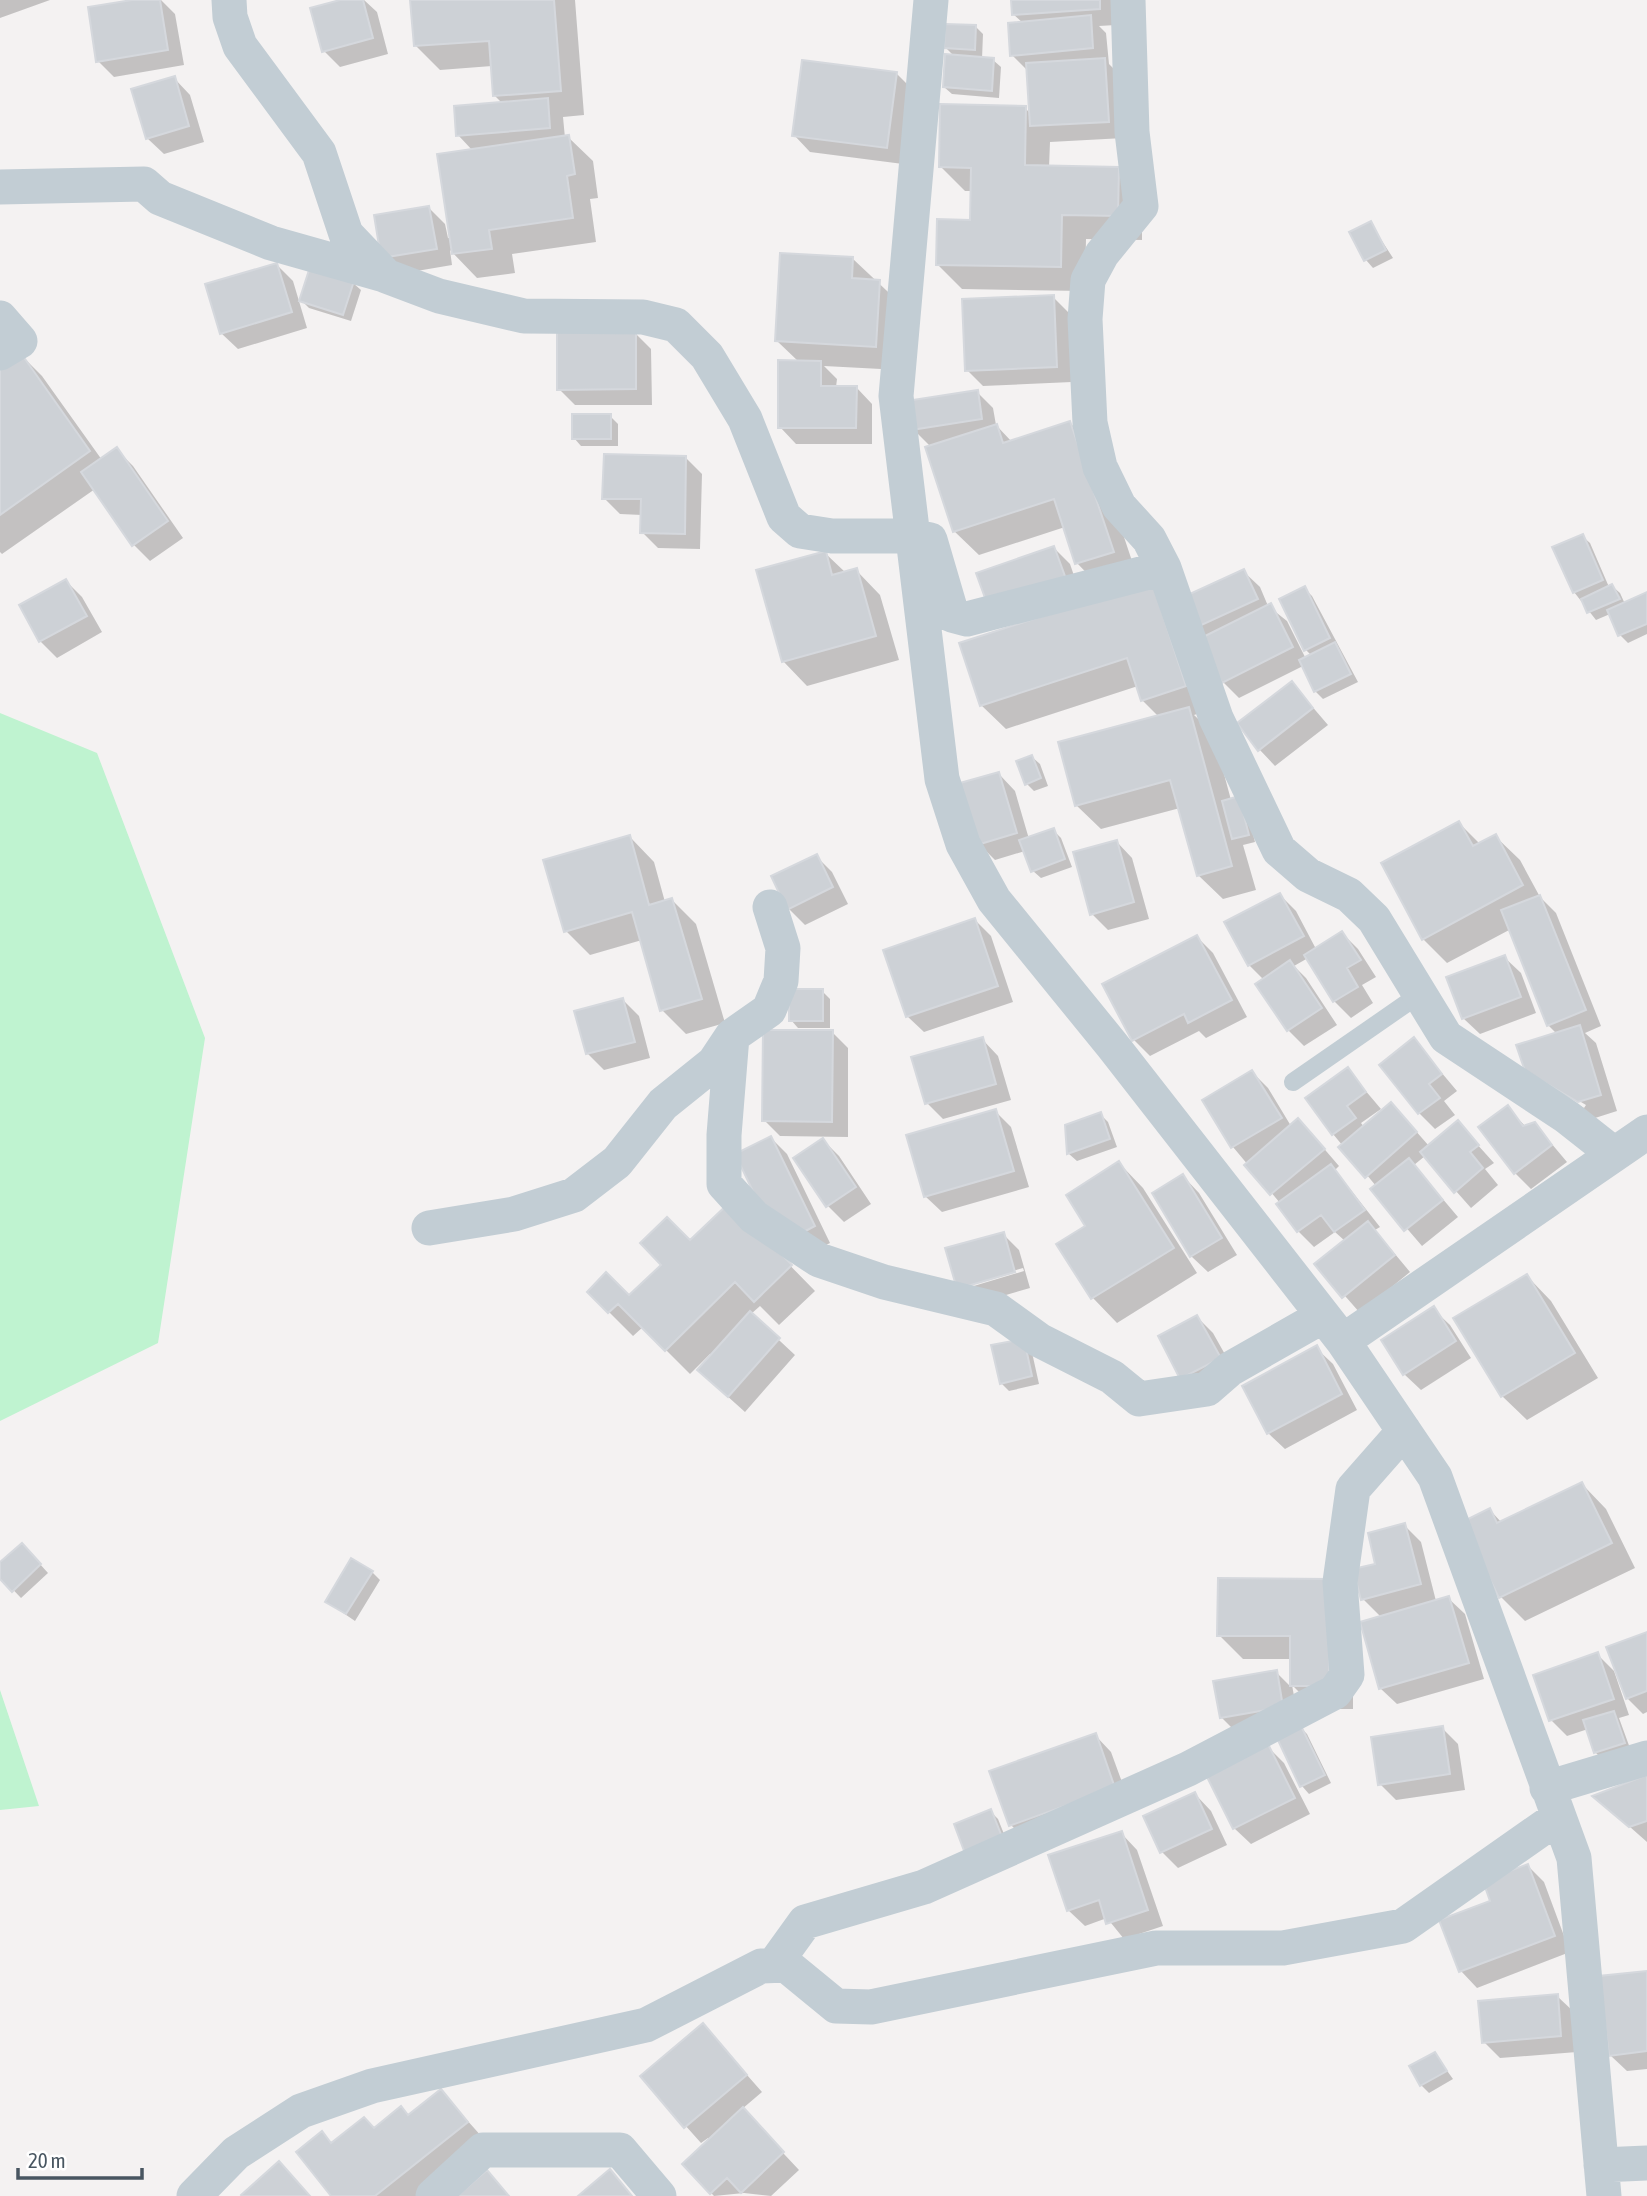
<svg xmlns="http://www.w3.org/2000/svg" width="1647" height="2196" font-family="'Asap Condensed',sans-serif">
	<style>
		.green { fill: #bff3d0 }
		.shadow { fill: #0003; fill-rule: evenodd }
		.building { fill: #cdd1d6; stroke: #d5d8dd; stroke-width: 2 }
		.lines { fill: none; stroke-linecap: round; stroke-linejoin: round }
		.lane { stroke: #c2cdd4; stroke-width: 18 }
		.street { stroke: #c2cdd4; stroke-width: 35 }
	</style>
	<rect width="100%" height="100%" fill="#f4f2f2"/>
	<path class="green" d="M 0,713 L 97,753 L 205,1038 L 158,1343 L 0,1421 Z
		M 0,1690 L 39,1806 L 0,1810 Z"/>
	<path class="shadow" d="M 0,0 L 50,0 L 0,18 Z
		M 143,0 L 161,0 L 175,14 L 184,65 L 114,77 L 98,61 Z
		M 346,0 L 364,0 L 377,12 L 388,54 L 340,67 L 324,51 Z
		M 412,0 L 575,0 L 584,115 L 563,117 L 565,138 L 568,137 L 593,161 L 598,198 L 590,199 L 596,242 L 512,254 L 515,273 L 477,278 L 450,250 L 452,265 L 399,274 L 383,258 L 429,208 L 445,224 L 448,238 L 451,238 L 473,151 L 458,135 L 502,103 L 494,95 L 492,66 L 440,70 L 415,45 Z
		M 1013,0 L 1114,0 L 1116,25 L 1099,26 L 1106,33 L 1109,64 L 1121,76 L 1124,138 L 1050,142 L 1049,168 L 1118,169 L 1142,193 L 1142,240 L 1086,239 L 1085,291 L 962,289 L 938,265 L 972,222 L 973,191 L 965,191 L 941,167 L 1025,108 L 1030,113 L 1028,71 L 1012,55 L 1023,23 L 1013,14 Z
		M 976,27 L 983,34 L 982,59 L 993,60 L 1001,67 L 999,98 L 952,94 L 944,87 L 955,57 L 946,48 Z
		M 897,74 L 913,90 L 903,164 L 810,152 L 794,135 Z
		M 174,78 L 190,95 L 204,142 L 164,154 L 147,138 Z
		M 1371,224 L 1393,258 L 1373,268 L 1366,260 Z
		M 853,259 L 903,306 L 900,370 L 824,366 L 837,379 L 836,387 L 856,387 L 872,404 L 872,444 L 796,444 L 780,427 L 799,362 L 777,341 Z
		M 276,264 L 293,281 L 307,328 L 238,349 L 221,333 Z
		M 353,283 L 361,290 L 351,321 L 309,308 L 301,300 Z
		M 1053,297 L 1069,313 L 1072,382 L 983,386 L 967,370 Z
		M 635,333 L 651,349 L 652,405 L 575,405 L 559,389 Z
		M 18,352 L 42,376 L 102,460 L 117,450 L 133,466 L 183,538 L 150,561 L 134,545 L 95,489 L 2,554 L 0,552 L 0,364 Z
		M 977,392 L 993,408 L 996,425 L 1012,442 L 1070,423 L 1094,447 L 1137,576 L 1101,588 L 1077,563 L 1065,527 L 979,555 L 954,531 L 931,447 L 913,429 Z
		M 610,416 L 618,424 L 618,446 L 581,446 L 574,438 Z
		M 685,457 L 702,474 L 700,549 L 658,548 L 642,532 L 642,515 L 620,514 L 604,498 Z
		M 1582,536 L 1590,543 L 1609,587 L 1612,586 L 1620,593 L 1625,604 L 1647,594 L 1647,634 L 1628,643 L 1620,635 L 1610,614 L 1596,620 L 1574,592 Z
		M 1054,548 L 1070,564 L 1081,596 L 1006,621 Z
		M 825,553 L 846,573 L 856,570 L 880,595 L 899,660 L 807,686 L 783,661 Z
		M 1243,571 L 1260,587 L 1268,606 L 1287,621 L 1306,659 L 1312,656 L 1306,650 L 1304,588 L 1312,596 L 1358,682 L 1323,699 L 1315,691 L 1303,666 L 1239,698 L 1223,682 L 1197,627 Z
		M 66,581 L 82,597 L 102,632 L 57,658 L 40,641 L 21,606 Z
		M 1152,583 L 1209,710 L 1194,715 L 1213,733 L 1231,800 L 1246,806 L 1255,842 L 1243,845 L 1256,890 L 1223,899 L 1198,875 L 1180,808 L 1101,829 L 1076,805 L 1159,717 L 1142,700 L 1138,686 L 1006,729 L 981,705 Z
		M 1292,683 L 1328,725 L 1275,766 L 1259,749 Z
		M 1032,757 L 1040,764 L 1048,786 L 1034,791 L 1027,784 Z
		M 999,774 L 1015,791 L 1029,839 L 1053,830 L 1061,838 L 1072,867 L 1041,878 L 1033,871 L 1025,851 L 995,860 L 979,844 Z
		M 1459,823 L 1480,844 L 1495,836 L 1520,860 L 1540,897 L 1556,913 L 1601,1026 L 1585,1033 L 1596,1043 L 1617,1111 L 1595,1118 L 1543,1087 L 1526,1070 L 1518,1046 L 1557,1034 L 1548,1025 L 1511,929 L 1447,963 L 1423,939 L 1383,864 ZM 1537,1076 L 1586,1105 L 1584,1108 L 1537,1080 Z
		M 630,837 L 654,862 L 665,902 L 672,900 L 696,924 L 725,1023 L 686,1034 L 662,1010 L 642,940 L 590,955 L 566,931 Z
		M 1116,841 L 1132,858 L 1149,919 L 1108,930 L 1092,914 Z
		M 816,856 L 832,872 L 848,904 L 805,925 L 789,909 Z
		M 1280,895 L 1296,911 L 1316,949 L 1342,933 L 1358,949 L 1376,977 L 1362,985 L 1373,1003 L 1351,1018 L 1334,1001 L 1308,958 L 1294,966 L 1306,978 L 1337,1025 L 1304,1046 L 1288,1030 L 1264,980 L 1249,965 Z
		M 975,920 L 991,936 L 1013,1002 L 924,1032 L 907,1016 Z
		M 1197,937 L 1213,953 L 1247,1017 L 1206,1038 L 1199,1031 L 1150,1056 L 1134,1040 Z
		M 1504,957 L 1521,973 L 1536,1013 L 1480,1034 L 1463,1018 Z
		M 822,991 L 830,999 L 830,1028 L 798,1028 L 791,1020 Z
		M 623,1000 L 639,1016 L 650,1058 L 604,1070 L 588,1054 Z
		M 832,1032 L 848,1048 L 848,1137 L 780,1136 L 764,1120 Z
		M 982,1039 L 998,1056 L 1011,1100 L 943,1119 L 927,1103 Z
		M 1414,1040 L 1457,1091 L 1444,1101 L 1455,1115 L 1435,1129 L 1419,1113 Z
		M 1348,1070 L 1381,1109 L 1361,1123 L 1364,1127 L 1407,1121 L 1429,1146 L 1458,1123 L 1494,1163 L 1485,1169 L 1498,1185 L 1471,1208 L 1425,1156 L 1414,1165 L 1458,1217 L 1422,1246 L 1373,1189 L 1376,1186 L 1333,1134 Z
		M 1252,1072 L 1268,1088 L 1291,1126 L 1314,1137 L 1339,1166 L 1335,1170 L 1380,1227 L 1375,1230 L 1410,1272 L 1360,1313 L 1317,1264 L 1345,1241 L 1335,1232 L 1314,1247 L 1298,1231 L 1280,1203 L 1233,1147 L 1204,1100 Z
		M 1507,1107 L 1526,1127 L 1535,1124 L 1567,1162 L 1531,1189 L 1515,1173 Z
		M 995,1111 L 1011,1127 L 1029,1187 L 942,1212 L 925,1196 Z
		M 1100,1114 L 1108,1122 L 1117,1147 L 1077,1161 L 1069,1154 L 1067,1126 Z
		M 771,1138 L 787,1154 L 830,1243 L 814,1251 Z
		M 823,1140 L 839,1156 L 871,1204 L 844,1222 L 828,1206 Z
		M 1119,1163 L 1143,1188 L 1197,1273 L 1117,1323 L 1093,1298 L 1059,1245 L 1087,1227 Z
		M 1183,1176 L 1199,1193 L 1237,1255 L 1208,1272 L 1191,1256 Z
		M 730,1204 L 815,1291 L 779,1325 L 760,1306 L 751,1314 L 795,1355 L 745,1412 L 716,1386 L 710,1354 L 690,1374 L 643,1327 L 633,1336 L 589,1292 L 629,1298 Z
		M 1003,1234 L 1019,1250 L 1030,1288 L 975,1304 L 959,1288 ZM 1023,1268 L 1024,1271 L 967,1288 L 967,1284 Z
		M 1527,1276 L 1551,1301 L 1598,1378 L 1527,1420 L 1502,1396 Z
		M 1433,1309 L 1450,1325 L 1471,1358 L 1421,1390 L 1404,1374 Z
		M 1197,1317 L 1213,1333 L 1236,1374 L 1182,1378 Z
		M 1031,1348 L 1039,1384 L 1009,1391 L 1001,1383 Z
		M 1316,1348 L 1333,1364 L 1357,1410 L 1285,1449 L 1268,1433 Z
		M 1582,1484 L 1606,1509 L 1635,1568 L 1525,1621 L 1501,1597 L 1490,1510 L 1502,1523 Z
		M 1404,1525 L 1421,1542 L 1436,1601 L 1448,1598 L 1465,1614 L 1484,1679 L 1397,1704 L 1380,1688 L 1381,1617 L 1363,1599 L 1378,1565 Z
		M 30,1553 L 48,1573 L 21,1598 L 0,1576 L 0,1565 Z
		M 372,1572 L 380,1580 L 355,1621 L 327,1602 Z
		M 1353,1605 L 1353,1709 L 1316,1709 L 1292,1685 L 1299,1723 L 1238,1734 L 1222,1718 L 1276,1672 L 1291,1687 L 1291,1659 L 1243,1659 L 1219,1635 Z
		M 1647,1634 L 1647,1712 L 1643,1714 L 1627,1698 Z
		M 1597,1654 L 1614,1671 L 1629,1715 L 1619,1718 L 1631,1751 L 1603,1760 L 1595,1752 L 1588,1729 L 1567,1736 L 1551,1720 Z
		M 1299,1726 L 1307,1734 L 1331,1783 L 1309,1794 L 1302,1786 Z
		M 1442,1728 L 1458,1744 L 1465,1790 L 1396,1800 L 1380,1784 Z
		M 1095,1735 L 1111,1752 L 1130,1804 L 1027,1841 L 1011,1825 Z
		M 1268,1747 L 1284,1763 L 1310,1814 L 1251,1844 L 1234,1828 Z
		M 1647,1777 L 1647,1842 L 1595,1796 Z
		M 1195,1794 L 1211,1811 L 1227,1845 L 1178,1868 L 1162,1852 Z
		M 990,1811 L 998,1819 L 1010,1849 L 956,1825 Z
		M 1121,1833 L 1137,1850 L 1163,1926 L 1124,1939 L 1107,1918 L 1085,1926 L 1068,1910 Z
		M 1528,1866 L 1544,1882 L 1570,1952 L 1477,1988 L 1461,1971 L 1492,1902 Z
		M 1647,1973 L 1647,2069 L 1627,2071 L 1610,2055 Z
		M 1557,1996 L 1574,2012 L 1577,2052 L 1500,2058 L 1484,2042 Z
		M 703,2025 L 762,2092 L 742,2109 L 799,2170 L 771,2196 L 744,2193 L 714,2196 L 684,2164 L 710,2140 L 708,2138 L 701,2143 L 642,2077 Z
		M 1435,2054 L 1453,2079 L 1429,2093 L 1421,2085 Z
		M 441,2091 L 491,2147 L 429,2196 L 333,2196 L 333,2145 L 409,2117 Z"/>
	<path class="building" d="M 132,0 L 160,0 L 168,50 L 96,62 L 88,7 Z
		M 340,0 L 363,0 L 373,38 L 322,52 L 310,8 Z
		M 410,0 L 554,0 L 561,91 L 493,96 L 489,41 L 414,46 Z
		M 1011,0 L 1100,0 L 1100,9 L 1012,15 Z
		M 1091,15 L 1093,48 L 1010,56 L 1008,23 Z
		M 945,24 L 976,25 L 975,50 L 944,48 Z
		M 945,54 L 994,58 L 992,91 L 943,87 Z
		M 1105,58 L 1109,122 L 1030,126 L 1026,63 Z
		M 802,60 L 897,72 L 887,148 L 792,136 Z
		M 175,76 L 189,126 L 146,139 L 131,89 Z
		M 548,98 L 550,128 L 456,136 L 454,106 Z
		M 940,104 L 1026,106 L 1025,165 L 1119,167 L 1118,216 L 1062,215 L 1061,267 L 936,265 L 937,219 L 970,220 L 971,168 L 939,167 Z
		M 569,135 L 575,174 L 567,176 L 573,218 L 489,230 L 492,249 L 452,254 L 437,154 Z
		M 429,206 L 437,249 L 381,258 L 374,215 Z
		M 1371,221 L 1386,250 L 1364,261 L 1349,232 Z
		M 780,253 L 853,257 L 852,278 L 880,280 L 876,347 L 775,341 Z
		M 277,263 L 292,312 L 220,334 L 205,284 Z
		M 310,267 L 354,281 L 343,315 L 299,301 Z
		M 1054,295 L 1057,367 L 965,371 L 962,299 Z
		M 636,331 L 636,389 L 557,390 L 557,332 Z
		M 18,349 L 90,451 L 0,515 L 0,362 Z
		M 778,360 L 821,361 L 821,386 L 857,386 L 856,428 L 778,428 Z
		M 978,390 L 982,419 L 911,430 L 906,401 Z
		M 572,414 L 611,414 L 611,439 L 572,439 Z
		M 1070,421 L 1114,552 L 1075,564 L 1054,499 L 953,532 L 925,447 L 997,424 L 1003,443 Z
		M 117,447 L 168,521 L 132,546 L 81,472 Z
		M 604,454 L 686,456 L 685,534 L 640,533 L 641,499 L 602,499 Z
		M 1583,534 L 1603,580 L 1573,593 L 1552,547 Z
		M 1054,546 L 1066,579 L 988,606 L 976,573 Z
		M 826,551 L 832,575 L 857,568 L 876,636 L 782,662 L 756,570 Z
		M 1244,569 L 1258,599 L 1195,628 L 1181,598 Z
		M 66,579 L 87,616 L 39,642 L 19,605 Z
		M 1152,581 L 1186,686 L 1141,701 L 1127,658 L 980,706 L 959,643 Z
		M 1612,584 L 1620,599 L 1587,613 L 1581,599 Z
		M 1305,586 L 1330,638 L 1304,651 L 1279,599 Z
		M 1647,592 L 1647,624 L 1618,636 L 1607,610 Z
		M 1271,603 L 1293,647 L 1222,683 L 1199,639 Z
		M 1335,642 L 1351,674 L 1314,692 L 1299,660 Z
		M 1292,681 L 1313,708 L 1258,751 L 1237,723 Z
		M 1189,707 L 1232,866 L 1197,876 L 1170,780 L 1075,806 L 1058,742 Z
		M 1032,755 L 1041,778 L 1025,785 L 1016,761 Z
		M 999,772 L 1017,833 L 977,845 L 960,783 Z
		M 1239,796 L 1249,835 L 1232,839 L 1222,801 Z
		M 1459,821 L 1473,846 L 1496,834 L 1523,885 L 1422,940 L 1381,863 Z
		M 1054,828 L 1065,859 L 1031,872 L 1019,840 Z
		M 630,835 L 649,905 L 672,898 L 702,999 L 660,1011 L 632,912 L 564,932 L 543,860 Z
		M 1117,840 L 1134,902 L 1090,915 L 1073,852 Z
		M 817,854 L 833,887 L 787,910 L 771,876 Z
		M 1280,893 L 1304,936 L 1248,966 L 1224,922 Z
		M 1540,895 L 1586,1010 L 1547,1026 L 1501,910 Z
		M 975,918 L 998,986 L 906,1017 L 883,950 Z
		M 1342,931 L 1361,960 L 1347,968 L 1358,987 L 1333,1002 L 1304,955 Z
		M 1197,935 L 1232,1000 L 1188,1023 L 1184,1014 L 1132,1041 L 1102,984 Z
		M 1505,955 L 1521,997 L 1462,1019 L 1446,977 Z
		M 1290,960 L 1322,1008 L 1287,1031 L 1255,984 Z
		M 789,989 L 823,989 L 823,1021 L 789,1021 Z
		M 623,998 L 635,1042 L 586,1054 L 574,1011 Z
		M 1580,1025 L 1601,1095 L 1578,1102 L 1525,1071 L 1516,1045 Z
		M 763,1030 L 833,1030 L 832,1122 L 762,1121 Z
		M 983,1037 L 996,1084 L 925,1104 L 911,1057 Z
		M 1414,1037 L 1442,1074 L 1429,1084 L 1440,1098 L 1418,1114 L 1379,1065 Z
		M 1348,1067 L 1366,1092 L 1347,1106 L 1356,1118 L 1332,1135 L 1305,1098 Z
		M 1252,1070 L 1282,1118 L 1231,1148 L 1202,1100 Z
		M 1391,1102 L 1417,1132 L 1365,1178 L 1338,1147 Z
		M 1508,1105 L 1523,1126 L 1535,1122 L 1552,1145 L 1514,1174 L 1478,1127 Z
		M 996,1109 L 1014,1171 L 924,1197 L 906,1135 Z
		M 1101,1112 L 1110,1139 L 1067,1154 L 1065,1125 Z
		M 1298,1118 L 1325,1149 L 1270,1195 L 1244,1165 Z
		M 1458,1120 L 1479,1145 L 1470,1152 L 1483,1168 L 1454,1193 L 1420,1152 Z
		M 771,1136 L 815,1226 L 796,1236 L 761,1208 L 735,1154 Z
		M 823,1138 L 856,1187 L 826,1207 L 793,1158 Z
		M 1409,1158 L 1443,1200 L 1404,1231 L 1370,1189 Z
		M 1119,1161 L 1174,1248 L 1091,1299 L 1056,1244 L 1085,1226 L 1066,1195 Z
		M 1331,1164 L 1365,1210 L 1334,1232 L 1321,1215 L 1297,1232 L 1276,1204 Z
		M 1183,1174 L 1222,1238 L 1190,1257 L 1152,1193 Z
		M 730,1202 L 792,1265 L 754,1302 L 735,1282 L 665,1351 L 618,1304 L 608,1313 L 587,1292 L 606,1272 L 629,1295 L 661,1265 L 640,1243 L 667,1217 L 690,1240 Z
		M 1368,1221 L 1395,1255 L 1342,1298 L 1314,1264 Z
		M 1004,1232 L 1015,1272 L 957,1289 L 945,1248 Z
		M 1527,1274 L 1575,1353 L 1501,1397 L 1453,1318 Z
		M 1434,1306 L 1456,1341 L 1403,1375 L 1381,1340 Z
		M 750,1311 L 780,1338 L 728,1397 L 697,1370 Z
		M 1197,1315 L 1221,1358 L 1180,1379 L 1158,1336 Z
		M 1024,1339 L 1032,1376 L 1000,1384 L 991,1345 Z
		M 1317,1345 L 1342,1394 L 1267,1434 L 1242,1386 Z
		M 1582,1482 L 1612,1543 L 1499,1598 L 1462,1522 L 1490,1508 L 1497,1523 Z
		M 1405,1523 L 1421,1584 L 1361,1600 L 1353,1569 L 1375,1564 L 1368,1533 Z
		M 22,1543 L 41,1564 L 12,1592 L 0,1579 L 0,1562 Z
		M 351,1558 L 373,1571 L 346,1614 L 325,1602 Z
		M 1218,1578 L 1330,1579 L 1329,1686 L 1290,1686 L 1290,1636 L 1217,1636 Z
		M 1449,1596 L 1469,1663 L 1379,1689 L 1360,1622 Z
		M 1647,1632 L 1647,1691 L 1626,1699 L 1606,1647 Z
		M 1598,1652 L 1614,1699 L 1549,1721 L 1533,1675 Z
		M 1277,1670 L 1283,1707 L 1220,1718 L 1213,1681 Z
		M 1614,1711 L 1625,1743 L 1594,1753 L 1583,1720 Z
		M 1300,1724 L 1325,1775 L 1300,1787 L 1276,1736 Z
		M 1443,1726 L 1450,1774 L 1378,1785 L 1371,1737 Z
		M 1096,1733 L 1115,1788 L 1009,1826 L 989,1771 Z
		M 1268,1744 L 1295,1798 L 1233,1829 L 1206,1775 Z
		M 1647,1775 L 1647,1821 L 1629,1827 L 1592,1796 Z
		M 1195,1792 L 1212,1829 L 1160,1853 L 1143,1816 Z
		M 991,1809 L 1004,1842 L 966,1856 L 954,1824 Z
		M 1122,1831 L 1148,1910 L 1106,1924 L 1099,1900 L 1067,1911 L 1048,1855 Z
		M 1528,1864 L 1555,1936 L 1459,1972 L 1439,1920 L 1490,1901 L 1483,1881 Z
		M 1647,1971 L 1647,2051 L 1609,2056 L 1599,1976 Z
		M 1558,1994 L 1561,2036 L 1482,2043 L 1478,2001 Z
		M 703,2023 L 747,2075 L 684,2128 L 640,2076 Z
		M 1435,2052 L 1447,2071 L 1420,2086 L 1409,2066 Z
		M 441,2089 L 468,2122 L 375,2196 L 331,2196 L 296,2152 L 322,2131 L 331,2143 L 364,2117 L 374,2128 L 401,2106 L 408,2115 Z
		M 743,2107 L 784,2152 L 741,2193 L 727,2178 L 710,2194 L 682,2164 Z
		M 279,2161 L 310,2196 L 242,2196 L 241,2195 Z
		M 610,2169 L 632,2196 L 578,2196 Z
		M 487,2170 L 509,2196 L 457,2196 Z"/>
	<g class="lines">
		<path class="lane" d="M 1293,1082 L 1420,994"/>
		<path class="street" d="M 229,0 L 230,17 L 240,46 L 319,153 L 346,234 L 386,276 L 439,296 L 524,316 L 643,317 L 676,325 L 707,356 L 745,419 L 784,517 L 800,531 L 832,536 L 910,536 L 930,540 L 952,615 L 967,619 L 1164,568
			M 931,0 L 896,396 L 942,779 L 963,844 L 994,900 L 1112,1045 L 1343,1341 L 1435,1477 L 1574,1858 L 1604,2196
			M 1128,0 L 1132,132 L 1141,206 L 1102,254 L 1088,280 L 1085,319 L 1090,423 L 1100,467 L 1119,506 L 1149,539 L 1164,568 L 1216,718 L 1279,850 L 1308,875 L 1349,895 L 1374,919 L 1446,1037 L 1567,1117 L 1614,1154
			M 0,187 L 144,184 L 160,198 L 271,243 L 384,275
			M 0,318 L 20,341 L 0,353
			M 732,1036 L 724,1135 L 724,1184 L 754,1217 L 819,1260 L 884,1282 L 996,1309 L 1039,1340 L 1112,1377 L 1139,1399 L 1207,1389 L 1230,1369 L 1323,1316
			M 429,1228 L 514,1214 L 574,1195 L 617,1162 L 663,1104 L 714,1063 L 732,1036 L 769,1010 L 781,981 L 783,948 L 770,907
			M 1343,1341 L 1647,1132
			M 1547,1788 L 1647,1758
			M 774,1965 L 805,1922 L 924,1887 L 1188,1769 L 1335,1692 L 1347,1675 L 1340,1582 L 1353,1489 L 1404,1431
			M 1601,2165 L 1647,2163
			M 194,2196 L 236,2153 L 301,2111 L 372,2086 L 646,2025 L 761,1966 L 786,1965 L 836,2006 L 871,2007 L 1156,1948 L 1283,1948 L 1403,1926 L 1557,1818
			M 433,2196 L 483,2150 L 620,2150 L 659,2196"/>
	</g>
	<path d="M18 2168v10h124v-10" fill="none" stroke="#485661" stroke-width="3.5"/>
	<text x="28" y="2168" font-size="21" fill="#485661" stroke="#ffffff" stroke-width="5" paint-order="stroke">20 m</text>
</svg>
